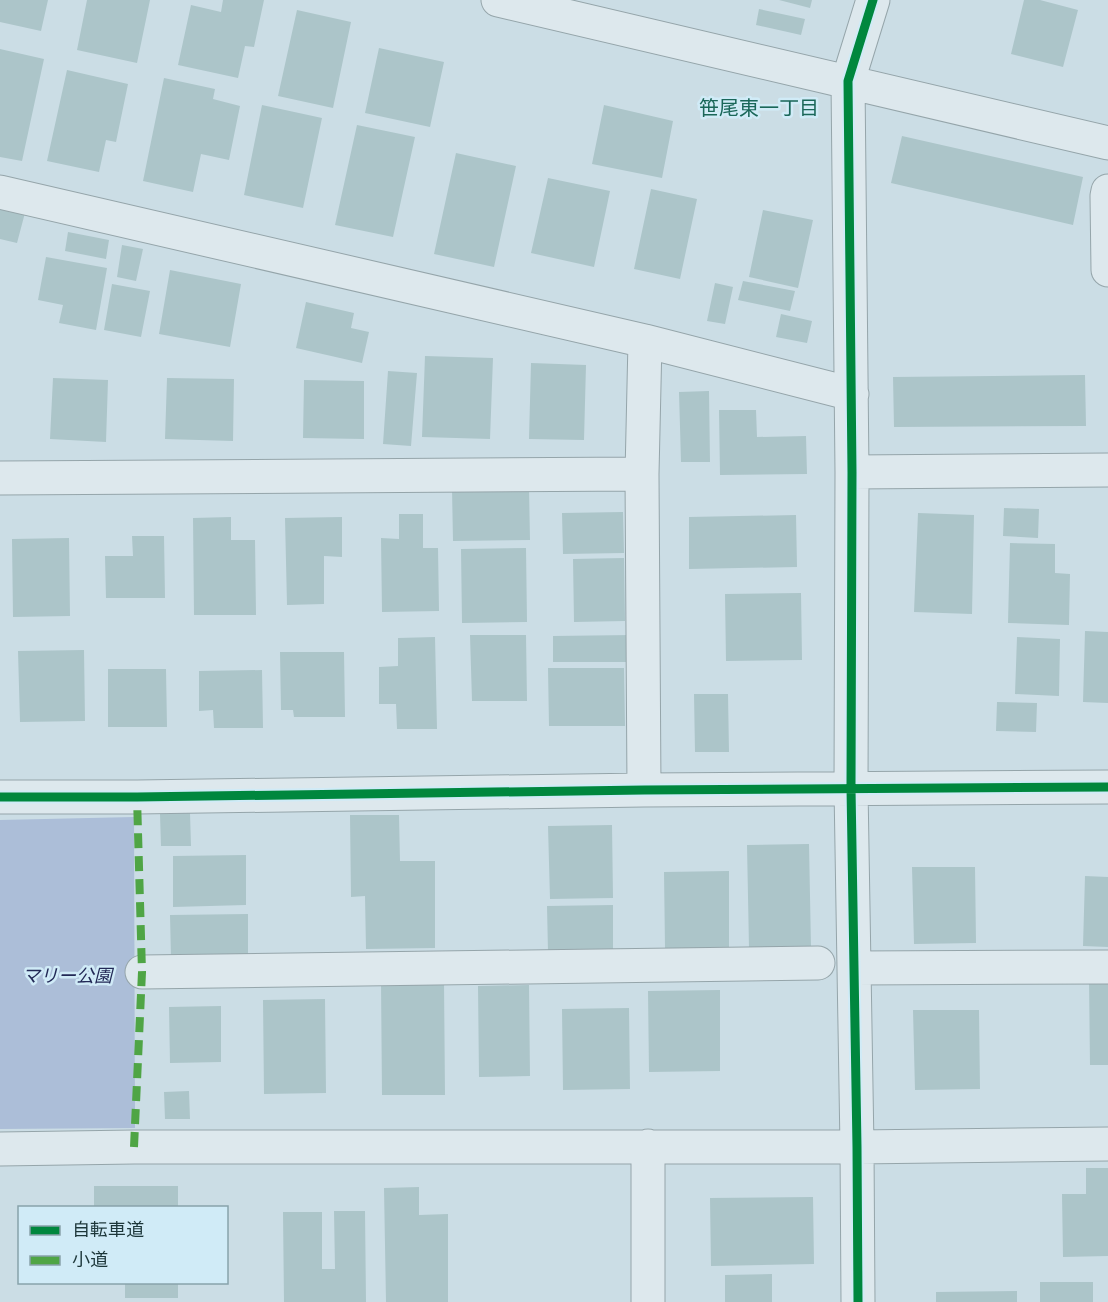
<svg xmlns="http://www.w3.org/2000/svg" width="1108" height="1302" font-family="Georgia,'Noto Sans JP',serif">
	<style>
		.park { fill: #acbed8 }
		.building { fill: #acc5c9 }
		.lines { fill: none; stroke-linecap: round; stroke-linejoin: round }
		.minor-casing { stroke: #95a5aa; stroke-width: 35 }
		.minor { stroke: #dde8ed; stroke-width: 33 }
		.quiet { stroke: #4fa545; stroke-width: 8; stroke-dasharray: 15 8; stroke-linecap: butt }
		.cycleway-casing { stroke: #d0ebf7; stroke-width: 13 }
		.cycleway { stroke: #00873e; stroke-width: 9 }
		.labels { text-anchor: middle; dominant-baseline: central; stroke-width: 5; stroke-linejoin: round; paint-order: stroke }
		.park-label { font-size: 18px; font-style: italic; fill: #222956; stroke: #d0ebf7 }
		.neighbourhood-label { font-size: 20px; fill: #1a6759; stroke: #d0ebf7 }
	</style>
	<rect width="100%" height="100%" fill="#cbdde5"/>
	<path class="park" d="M 134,817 L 135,1128 L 0,1129 L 0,820 Z"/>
	<path class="building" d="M 0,0 L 48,0 L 41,31 L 0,22 Z
		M 87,0 L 150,0 L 137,63 L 77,50 Z
		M 223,0 L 264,0 L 254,47 L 245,46 L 238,78 L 178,65 L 191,5 L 221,12 Z
		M 779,0 L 812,0 L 810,8 Z
		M 1024,0 L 1040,0 L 1078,10 L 1063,67 L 1011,54 Z
		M 759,9 L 805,19 L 801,35 L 756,25 Z
		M 297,10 L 351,22 L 333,108 L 278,96 Z
		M 379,48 L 444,62 L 430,127 L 365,113 Z
		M 0,49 L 44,59 L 22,161 L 0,157 Z
		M 67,70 L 128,84 L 116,142 L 106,140 L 99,172 L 47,161 Z
		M 164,78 L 215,89 L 213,99 L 240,106 L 229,160 L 201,154 L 193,192 L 143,181 Z
		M 262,105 L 322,118 L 303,208 L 244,195 Z
		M 604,105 L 673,121 L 662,178 L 592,164 Z
		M 357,125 L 415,137 L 393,237 L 335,225 Z
		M 902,136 L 1083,177 L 1073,225 L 891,183 Z
		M 456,153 L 516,166 L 494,267 L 434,254 Z
		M 548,178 L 610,191 L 594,267 L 531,253 Z
		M 651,189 L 697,199 L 680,279 L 634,269 Z
		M 0,203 L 26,209 L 17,243 L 0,239 Z
		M 763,210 L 813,220 L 798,288 L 749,277 Z
		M 68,232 L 109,240 L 106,259 L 65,251 Z
		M 122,245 L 143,249 L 136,281 L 117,277 Z
		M 46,257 L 107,268 L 96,330 L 59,323 L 63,305 L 38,300 Z
		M 170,270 L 241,284 L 230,347 L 159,334 Z
		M 743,281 L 795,291 L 790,311 L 738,300 Z
		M 715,283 L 733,287 L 725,324 L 707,321 Z
		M 112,284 L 150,291 L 141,337 L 104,330 Z
		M 306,302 L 354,313 L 351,328 L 369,332 L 362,363 L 296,348 Z
		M 781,314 L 812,321 L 807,343 L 776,337 Z
		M 425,356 L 493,358 L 490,439 L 422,437 Z
		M 531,363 L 586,365 L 584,440 L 529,439 Z
		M 388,371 L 417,373 L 411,446 L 383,444 Z
		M 1085,375 L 1086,426 L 894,427 L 893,377 Z
		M 53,378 L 108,380 L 106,442 L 50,439 Z
		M 167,378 L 234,379 L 233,441 L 165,439 Z
		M 304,380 L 364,381 L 364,439 L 303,438 Z
		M 709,391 L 710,462 L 681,462 L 679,392 Z
		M 719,410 L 756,410 L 757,437 L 806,436 L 807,474 L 720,475 Z
		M 452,488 L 529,488 L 530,540 L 453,541 Z
		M 1004,508 L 1039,509 L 1038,538 L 1003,536 Z
		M 623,512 L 624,553 L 563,554 L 562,513 Z
		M 918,513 L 974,515 L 972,614 L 914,612 Z
		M 399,514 L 423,514 L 423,548 L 438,548 L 439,611 L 382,612 L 381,538 L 399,539 Z
		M 796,515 L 797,567 L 689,569 L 689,517 Z
		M 231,517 L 231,540 L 255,540 L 256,615 L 194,615 L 193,518 Z
		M 342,517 L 342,557 L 324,556 L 324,604 L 287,605 L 285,518 Z
		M 132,536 L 164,536 L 165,598 L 106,598 L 105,556 L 133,556 Z
		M 69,538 L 70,616 L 13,617 L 12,539 Z
		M 1010,543 L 1055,544 L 1055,573 L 1070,574 L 1069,625 L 1008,623 Z
		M 526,548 L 527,622 L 462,623 L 461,549 Z
		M 624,558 L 625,621 L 574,622 L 573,559 Z
		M 801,593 L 802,660 L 726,661 L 725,594 Z
		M 1085,631 L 1108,632 L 1108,703 L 1083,702 Z
		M 470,635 L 526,635 L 527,701 L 472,701 Z
		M 632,635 L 632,662 L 553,662 L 553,636 Z
		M 435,637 L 437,729 L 397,729 L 396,704 L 379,704 L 379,667 L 398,666 L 398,638 Z
		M 1017,637 L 1060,639 L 1059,696 L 1015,694 Z
		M 84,650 L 85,721 L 20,722 L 18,651 Z
		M 280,652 L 344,652 L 345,717 L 294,717 L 293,710 L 281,710 Z
		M 548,668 L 624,668 L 625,726 L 549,726 Z
		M 108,669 L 166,669 L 167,727 L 108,727 Z
		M 262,670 L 263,728 L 214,728 L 213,710 L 199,711 L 199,671 Z
		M 694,694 L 728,694 L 729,752 L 695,752 Z
		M 997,702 L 1037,703 L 1036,732 L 996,731 Z
		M 190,813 L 191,846 L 161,846 L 160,814 Z
		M 350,815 L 399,815 L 400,861 L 435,861 L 435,948 L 366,949 L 365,896 L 351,897 Z
		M 612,825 L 613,898 L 550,899 L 548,826 Z
		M 809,844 L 811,948 L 749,948 L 747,845 Z
		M 246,855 L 246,905 L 173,907 L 173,856 Z
		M 912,867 L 975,867 L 976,943 L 914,944 Z
		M 729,871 L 729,948 L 665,948 L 664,872 Z
		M 1085,876 L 1108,877 L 1108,947 L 1083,946 Z
		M 613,905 L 613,951 L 548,952 L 547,906 Z
		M 248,914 L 248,957 L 171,958 L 170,915 Z
		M 1089,979 L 1108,979 L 1108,1065 L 1090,1065 Z
		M 381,981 L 444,981 L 445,1095 L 382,1095 Z
		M 529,985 L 530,1076 L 479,1077 L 478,986 Z
		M 720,990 L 720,1071 L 649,1072 L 648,991 Z
		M 325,999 L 326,1093 L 264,1094 L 263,1000 Z
		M 221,1006 L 221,1062 L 170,1063 L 169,1007 Z
		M 629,1008 L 630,1089 L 563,1090 L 562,1009 Z
		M 913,1010 L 979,1010 L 980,1089 L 915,1090 Z
		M 189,1091 L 190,1119 L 165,1119 L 164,1092 Z
		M 1086,1168 L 1108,1168 L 1108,1256 L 1063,1257 L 1062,1194 L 1086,1194 Z
		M 94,1186 L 178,1186 L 178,1208 L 94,1208 Z
		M 419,1187 L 419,1215 L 448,1214 L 448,1302 L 386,1302 L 384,1188 Z
		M 813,1197 L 814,1264 L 711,1266 L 710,1198 Z
		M 334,1211 L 365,1211 L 366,1302 L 284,1302 L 283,1212 L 322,1212 L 322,1269 L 335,1269 Z
		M 772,1274 L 772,1302 L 725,1302 L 725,1275 Z
		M 125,1282 L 178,1282 L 178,1298 L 125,1298 Z
		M 1040,1282 L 1093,1282 L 1093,1302 L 1040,1302 Z
		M 1017,1291 L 1017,1302 L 936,1302 L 936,1292 Z"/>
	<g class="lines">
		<defs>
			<path id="minor" d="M 498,0 L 1108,143
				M 1108,191 L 1107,196 L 1108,270
				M 0,192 L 645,341 L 852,394
				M 852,472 L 1108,470
				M 642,474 L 645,341
				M 0,478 L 642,474 L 644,790
				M 0,797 L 137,797 L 644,790 L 1108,787
				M 854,968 L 1108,967
				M 142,972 L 818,963
				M 648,1146 L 648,1302
				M 0,1149 L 134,1147 L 857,1147 L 1108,1144
				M 858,1302 L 857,1147 L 851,788 L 852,472 L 848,81 L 873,0"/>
		</defs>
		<use href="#minor" class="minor-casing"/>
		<use href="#minor" class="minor"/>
		<path class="quiet" d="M 134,1147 L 142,972 L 137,797"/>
		<defs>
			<path id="cycleway" d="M 0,797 L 137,797 L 644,790 L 1108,787
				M 858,1302 L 857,1147 L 851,788 L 852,472 L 848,81 L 873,0"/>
		</defs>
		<use href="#cycleway" class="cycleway-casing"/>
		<use href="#cycleway" class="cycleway"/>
	</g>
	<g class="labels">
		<g class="park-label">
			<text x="67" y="974">マリー公園</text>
		</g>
		<g class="neighbourhood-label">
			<text x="759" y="106">笹尾東一丁目</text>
		</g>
	</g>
	<rect x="18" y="1206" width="210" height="78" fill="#d0ebf7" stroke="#88a3ab" stroke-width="1.5"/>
	<rect x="30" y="1226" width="30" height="9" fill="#00873e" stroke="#88a3ab" stroke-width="1.5"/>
	<text x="72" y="1236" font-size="18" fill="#1c3639">自転車道</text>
	<rect x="30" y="1256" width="30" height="9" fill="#4fa545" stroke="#88a3ab" stroke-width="1.5"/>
	<text x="72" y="1266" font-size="18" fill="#1c3639">小道</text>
</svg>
